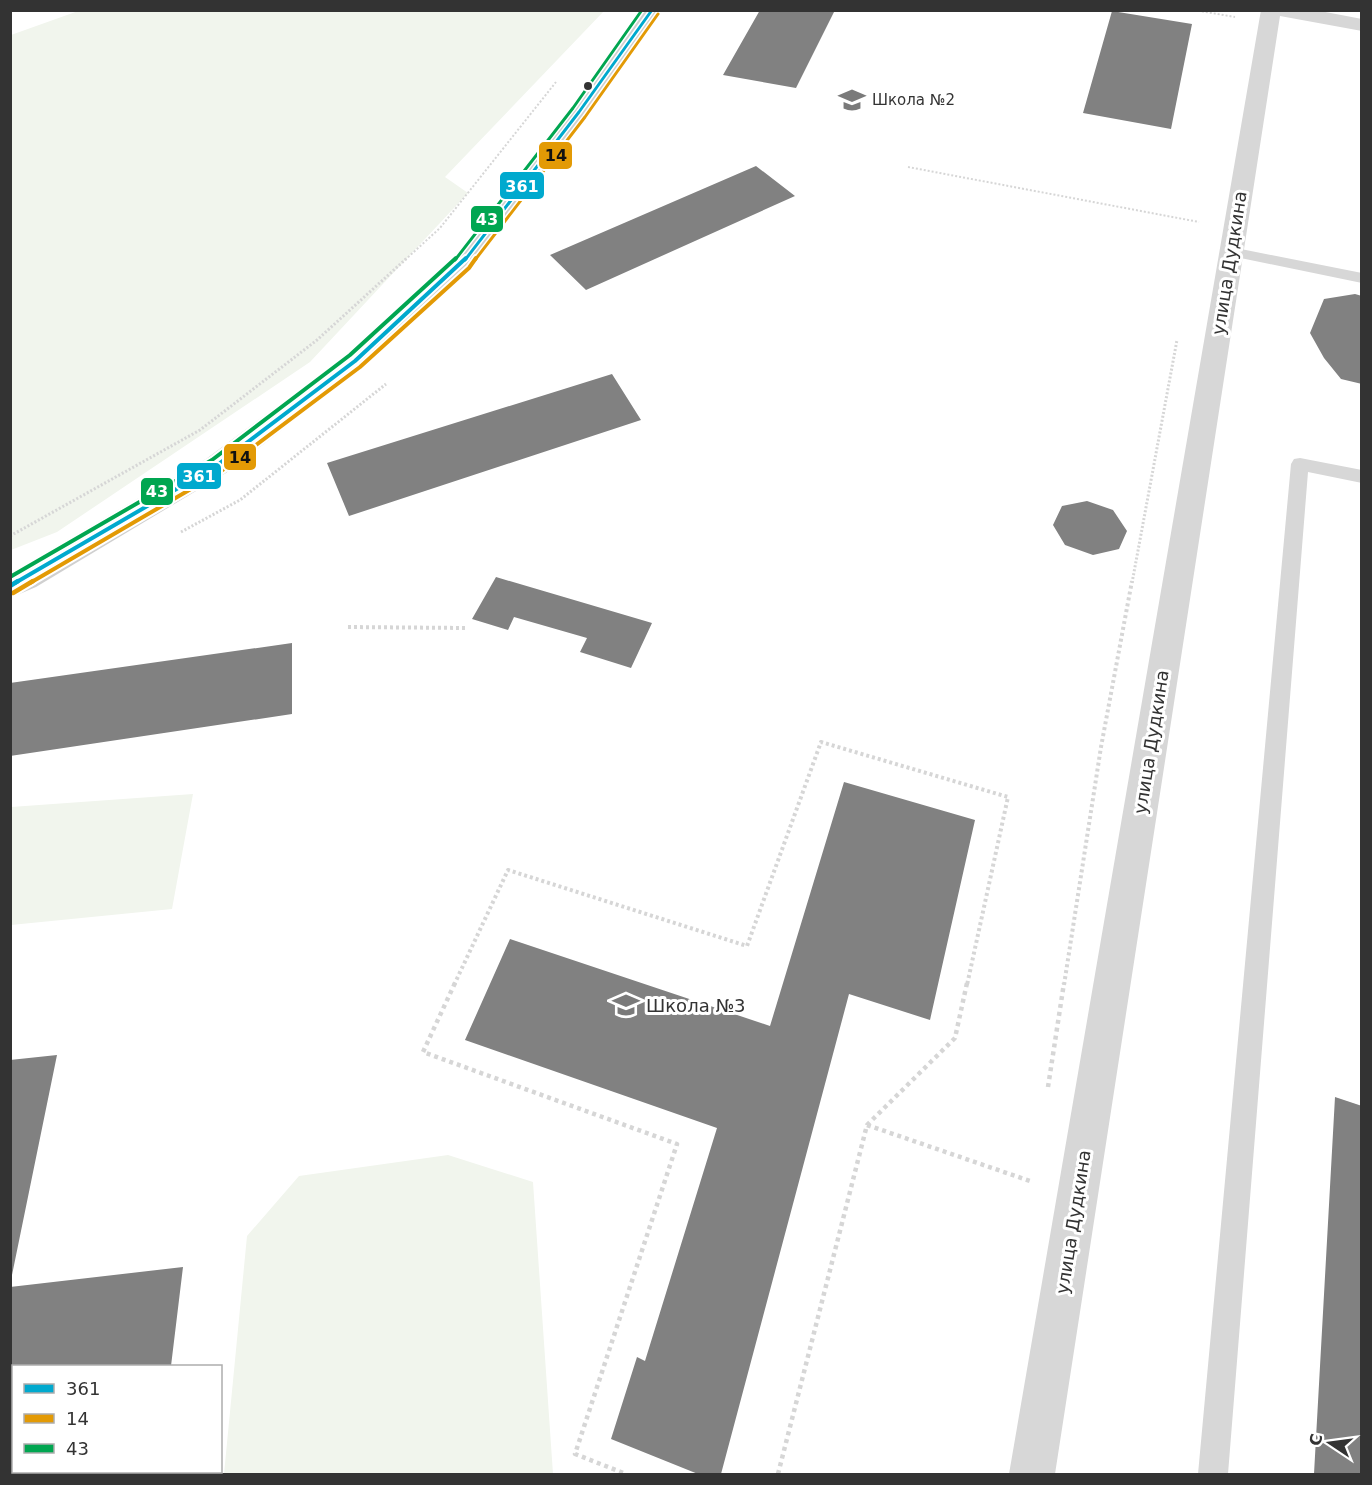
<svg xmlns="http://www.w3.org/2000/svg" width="1372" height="1485" font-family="'DejaVu Sans',sans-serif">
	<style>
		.green { fill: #f1f5ed }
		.building { fill: #818181 }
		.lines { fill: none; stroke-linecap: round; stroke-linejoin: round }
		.path-far3 { stroke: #d6d6d6; stroke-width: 2; stroke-dasharray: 2 2; stroke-linecap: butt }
		.path-far2 { stroke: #d6d6d6; stroke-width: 3; stroke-dasharray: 2 2; stroke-linecap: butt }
		.path-far1 { stroke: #d6d6d6; stroke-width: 4; stroke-dasharray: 3 3; stroke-linecap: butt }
		.path { stroke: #d6d6d6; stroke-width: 4.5; stroke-dasharray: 4 4; stroke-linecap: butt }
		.lane { fill: #d7d7d7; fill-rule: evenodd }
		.street { fill: #d7d7d7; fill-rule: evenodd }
		.secondary { fill: #d0d0d0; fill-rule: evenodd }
		.bus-1-far2-casing { stroke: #fff; stroke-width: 6 }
		.bus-1-far1-casing { stroke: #fff; stroke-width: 8 }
		.bus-1-casing { stroke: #fff; stroke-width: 9 }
		.bus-2-far2-casing { stroke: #fff; stroke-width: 6 }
		.bus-2-far1-casing { stroke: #fff; stroke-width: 8 }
		.bus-2-casing { stroke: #fff; stroke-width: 9 }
		.bus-3-far1-casing { stroke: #fff; stroke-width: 6 }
		.bus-3-casing { stroke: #fff; stroke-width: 8 }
		.bus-1-far2 { stroke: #00a9ce; stroke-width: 3 }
		.bus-1-far1 { stroke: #00a9ce; stroke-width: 4 }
		.bus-1 { stroke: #00a9ce; stroke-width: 4.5 }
		.bus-2-far2 { stroke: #e39a05; stroke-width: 3 }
		.bus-2-far1 { stroke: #e39a05; stroke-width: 4 }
		.bus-2 { stroke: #e39a05; stroke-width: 4.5 }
		.bus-3-far1 { stroke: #00a651; stroke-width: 3 }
		.bus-3 { stroke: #00a651; stroke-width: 4 }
		.bus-dot { fill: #333; stroke: #fff; stroke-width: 2 }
		.labels { text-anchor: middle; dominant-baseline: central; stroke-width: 6; stroke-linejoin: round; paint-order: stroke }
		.far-poi-label { font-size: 15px; fill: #333; stroke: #fff; text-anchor: start }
		.street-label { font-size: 18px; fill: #333; stroke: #fff }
		.poi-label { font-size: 18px; fill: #333; stroke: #fff; text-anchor: start }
		.line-badge { stroke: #fff; stroke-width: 2 }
		.badge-label { font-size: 16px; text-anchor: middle; font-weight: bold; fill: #fff }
		.pale-badge-label { font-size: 16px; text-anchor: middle; font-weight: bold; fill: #111 }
	</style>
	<rect width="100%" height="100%" fill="#fff"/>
	<path class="green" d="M 81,10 L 604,11 L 445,177 L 468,193 L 310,362 L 57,532 L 11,550 L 11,35 Z
		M 193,794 L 172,909 L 11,925 L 11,807 Z
		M 448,1155 L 533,1182 L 553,1474 L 224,1474 L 247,1236 L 299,1176 Z"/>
	<path class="building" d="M 760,10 L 835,10 L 796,88 L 723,75 Z
		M 1112,11 L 1192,24 L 1171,129 L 1083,113 Z
		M 756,166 L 795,196 L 586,290 L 550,255 Z
		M 1355,294 L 1362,296 L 1362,384 L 1341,379 L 1324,358 L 1310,333 L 1324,299 Z
		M 612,374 L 641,420 L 349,516 L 327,463 Z
		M 1087,501 L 1113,510 L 1127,531 L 1119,549 L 1093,555 L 1065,545 L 1053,525 L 1062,506 Z
		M 496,577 L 652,623 L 631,668 L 580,652 L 587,638 L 514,617 L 508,630 L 472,619 Z
		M 292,643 L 292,714 L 10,756 L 10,683 Z
		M 844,782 L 975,820 L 930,1020 L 849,994 L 721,1474 L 698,1474 L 611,1439 L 637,1357 L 645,1361 L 717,1128 L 465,1040 L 510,939 L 770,1026 Z
		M 57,1055 L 12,1275 L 10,1275 L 10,1060 Z
		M 1335,1097 L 1362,1106 L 1362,1474 L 1314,1474 Z
		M 183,1267 L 171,1366 L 14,1366 L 14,1472 L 159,1472 L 158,1474 L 10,1474 L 10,1287 Z"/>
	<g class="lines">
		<path class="path-far3" d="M 1194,10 L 1235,17
			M 908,167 L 1199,222
			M 405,260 L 440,228 L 556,82"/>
		<path class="path-far2" d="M 181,532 L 240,500 L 386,384
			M 10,536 L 200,430 L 317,340 L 407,258
			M 1132,583 L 1177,340"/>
		<path class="path-far1" d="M 348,627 L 467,628
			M 454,985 L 508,870 L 747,946 L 821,742 L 1008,797 L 967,985
			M 1064,985 L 1101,747 L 1132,581"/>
		<path class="path" d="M 455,983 L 423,1052 L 677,1144 L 575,1454 L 626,1474
			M 1048,1087 L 1064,983
			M 867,1125 L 1033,1182
			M 778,1474 L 867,1125 L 955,1038 L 967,983"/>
		<path class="lane" d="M 1231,247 L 1362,273 L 1362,283 L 1226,255 L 1223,252 L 1226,249 Z
			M 1300,458 L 1362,470 L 1362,483 L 1308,472 L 1228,1474 L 1198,1474 L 1291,464 L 1294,459 Z"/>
		<path class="street" d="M 1261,10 L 1315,10 L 1362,19 L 1362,31 L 1280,16 L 1055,1474 L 1009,1474 Z"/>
		<path class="secondary" d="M 642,10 L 661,10 L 587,117 L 472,268 L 364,367 L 226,473 L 36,587 L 10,598 L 10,573 L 206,459 L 346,355 L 454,258 L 571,107 Z"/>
		<defs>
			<path id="bus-1-far2" d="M 465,260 L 579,112 L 652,10"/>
			<path id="bus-1-far1" d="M 15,583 L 216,466 L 355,361 L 466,258"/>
			<path id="bus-1" d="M 10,586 L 18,581"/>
			<path id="bus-2-far2" d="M 475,260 L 585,117 L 658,14"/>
			<path id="bus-2-far1" d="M 30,583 L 220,472 L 360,367 L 469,268 L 476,258"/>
			<path id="bus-2" d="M 13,593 L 33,581"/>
			<path id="bus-3-far1" d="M 455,260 L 573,108 L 642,10"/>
			<path id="bus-3" d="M 10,577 L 212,460 L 350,355 L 456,258"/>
		</defs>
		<use href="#bus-1-far2" class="bus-1-far2-casing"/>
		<use href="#bus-1-far1" class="bus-1-far1-casing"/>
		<use href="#bus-1" class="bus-1-casing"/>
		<use href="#bus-2-far2" class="bus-2-far2-casing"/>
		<use href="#bus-2-far1" class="bus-2-far1-casing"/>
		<use href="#bus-2" class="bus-2-casing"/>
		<use href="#bus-3-far1" class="bus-3-far1-casing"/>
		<use href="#bus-3" class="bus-3-casing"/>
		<use href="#bus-1-far2" class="bus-1-far2"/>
		<use href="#bus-1-far1" class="bus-1-far1"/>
		<use href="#bus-1" class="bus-1"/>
		<use href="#bus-2-far2" class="bus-2-far2"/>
		<use href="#bus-2-far1" class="bus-2-far1"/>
		<use href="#bus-2" class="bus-2"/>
		<use href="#bus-3-far1" class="bus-3-far1"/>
		<use href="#bus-3" class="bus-3"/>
	</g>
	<defs>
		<symbol id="school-bare" viewBox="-9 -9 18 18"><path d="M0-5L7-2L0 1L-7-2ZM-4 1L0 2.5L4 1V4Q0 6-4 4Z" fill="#7a7a7a" stroke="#fff" stroke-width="2.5" paint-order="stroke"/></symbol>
	</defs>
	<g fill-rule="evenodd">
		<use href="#school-bare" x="833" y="81" width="38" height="38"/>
		<use href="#school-bare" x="607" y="986" width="38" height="38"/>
	</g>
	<circle class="bus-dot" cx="588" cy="86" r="5"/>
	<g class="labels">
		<g class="far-poi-label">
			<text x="872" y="100">Школа №2</text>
		</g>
		<g class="street-label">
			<text transform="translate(1229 263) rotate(-81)">улица Дудкина</text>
			<text transform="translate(1151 742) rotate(-81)">улица Дудкина</text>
			<text transform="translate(1073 1222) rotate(-81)">улица Дудкина</text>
		</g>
		<g class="poi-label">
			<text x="646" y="1005">Школа №3</text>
		</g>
	</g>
	<g class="line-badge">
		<rect x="538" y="141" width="35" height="29" rx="6" fill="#e39a05"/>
		<rect x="499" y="171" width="46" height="29" rx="6" fill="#00a9ce"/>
		<rect x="470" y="205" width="34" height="28" rx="6" fill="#00a651"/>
		<rect x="223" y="443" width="34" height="28" rx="6" fill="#e39a05"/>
		<rect x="176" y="462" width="46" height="28" rx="6" fill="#00a9ce"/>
		<rect x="140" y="477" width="34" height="29" rx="6" fill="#00a651"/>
	</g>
	<g class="badge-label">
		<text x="522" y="192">361</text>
		<text x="487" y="225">43</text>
		<text x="199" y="482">361</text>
		<text x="157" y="497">43</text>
	</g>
	<g class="pale-badge-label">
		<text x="556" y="161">14</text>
		<text x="240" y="463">14</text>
	</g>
	<rect width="1372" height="1485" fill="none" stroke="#333333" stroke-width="24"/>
	<rect x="12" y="1365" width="210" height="108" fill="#ffffff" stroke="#adadad" stroke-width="1.5"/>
	<rect x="24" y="1384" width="30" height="9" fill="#00a9ce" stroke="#adadad" stroke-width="1.5"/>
	<text x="66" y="1395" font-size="18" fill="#333333">361</text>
	<rect x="24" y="1414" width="30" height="9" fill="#e39a05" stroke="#adadad" stroke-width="1.5"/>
	<text x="66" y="1425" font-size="18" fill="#333333">14</text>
	<rect x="24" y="1444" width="30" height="9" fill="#00a651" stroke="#adadad" stroke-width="1.5"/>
	<text x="66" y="1455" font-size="18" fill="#333333">43</text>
	<g transform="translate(1330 1443) rotate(283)" stroke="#ffffff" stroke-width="4.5" paint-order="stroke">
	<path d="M0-4.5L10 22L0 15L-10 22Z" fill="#333333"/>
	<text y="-9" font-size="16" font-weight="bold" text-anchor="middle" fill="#333333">С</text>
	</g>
</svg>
